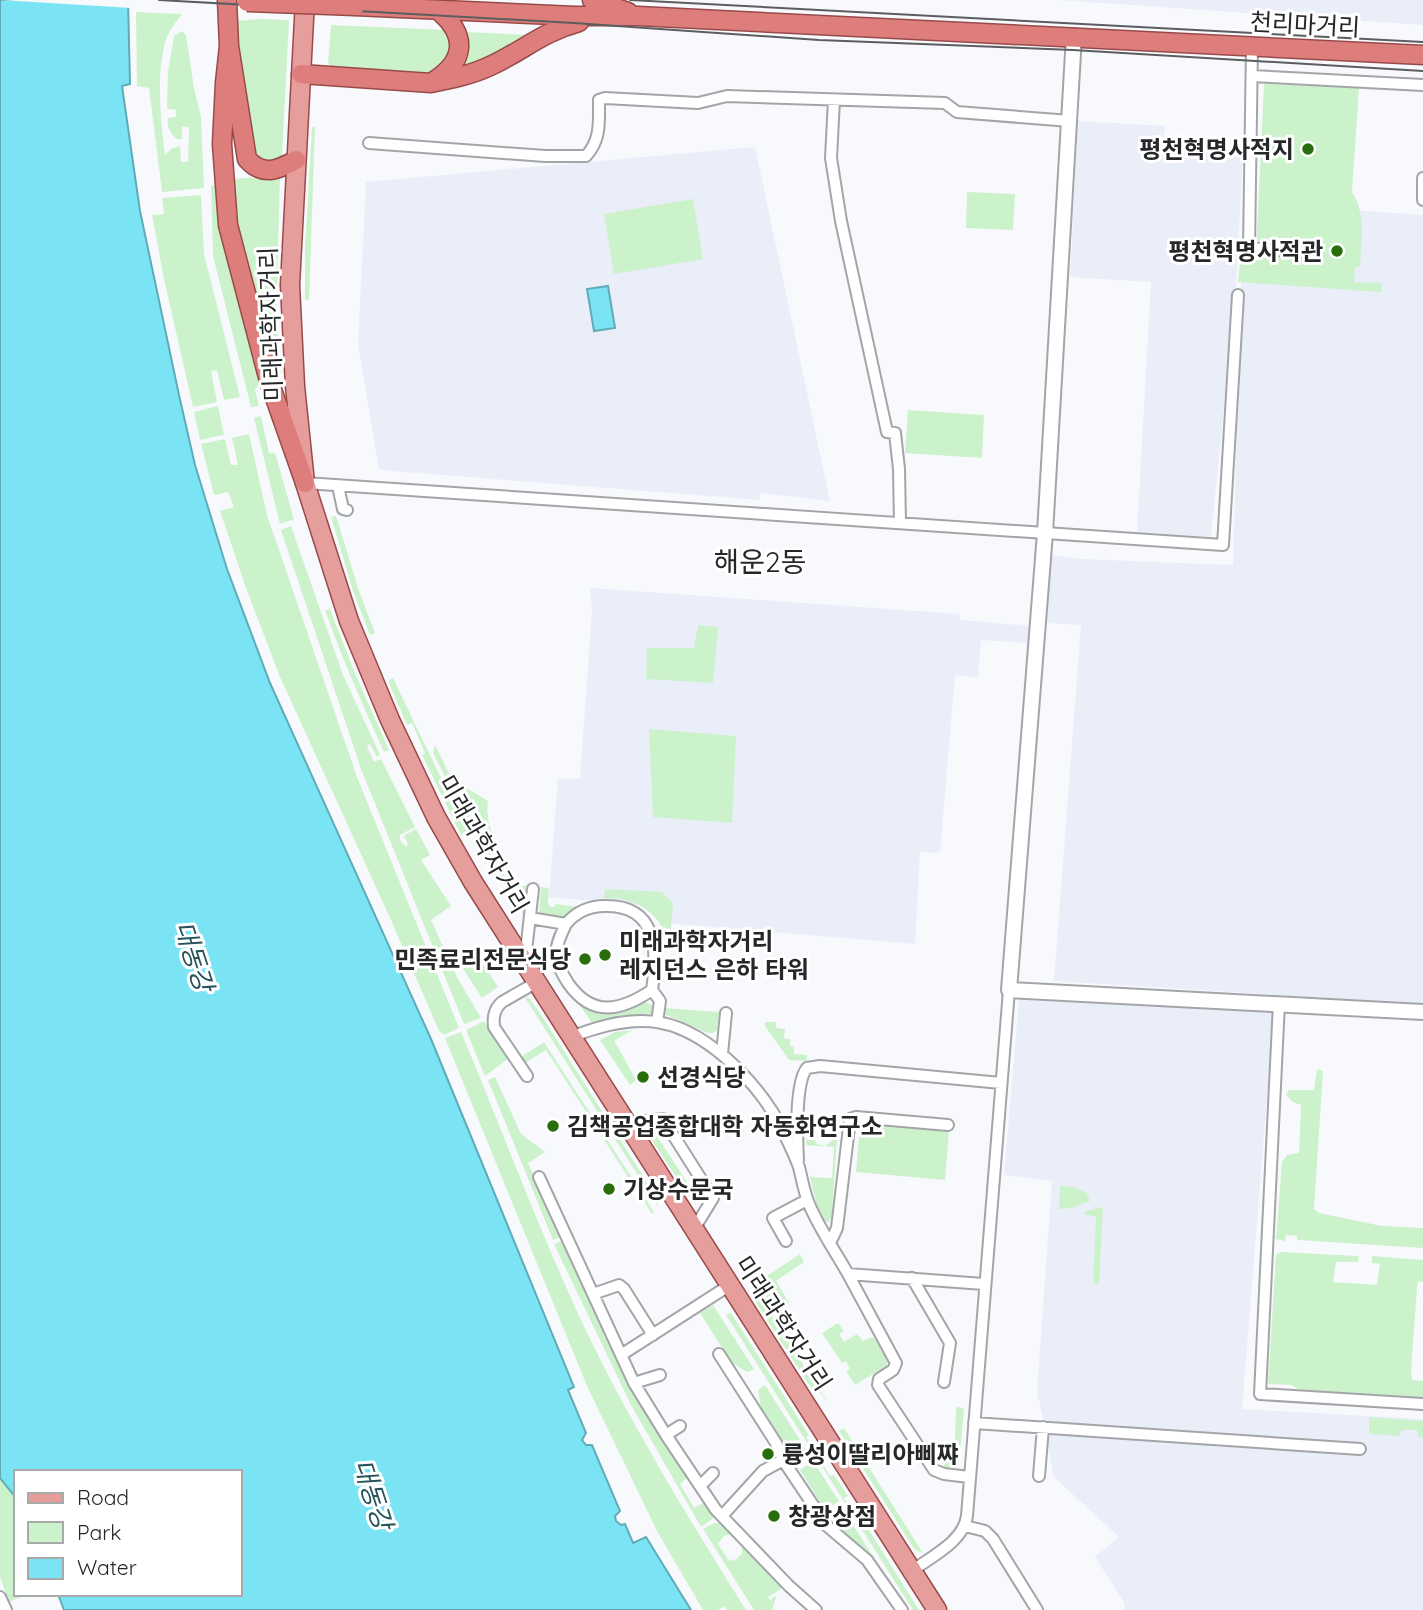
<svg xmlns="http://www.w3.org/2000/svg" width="1423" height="1610" font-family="Quicksand,'Noto Sans KR',sans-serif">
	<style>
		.built { fill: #eaeef9 }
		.green { fill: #ccf2cc }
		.water { fill: #7ae4f4; stroke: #61abb7; stroke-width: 2 }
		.pier { fill: #f8f9fd }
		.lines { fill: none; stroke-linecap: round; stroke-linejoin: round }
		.minor-casing { stroke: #a4a5a8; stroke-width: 14 }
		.tertiary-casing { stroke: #a4a5a8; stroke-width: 18 }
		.primary-casing { stroke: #984a49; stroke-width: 21 }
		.trunk-casing { stroke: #984a49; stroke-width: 21 }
		.minor { stroke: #fff; stroke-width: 10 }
		.tertiary { stroke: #fff; stroke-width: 14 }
		.primary { stroke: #e69e9d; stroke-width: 18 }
		.trunk { stroke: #de7e7c; stroke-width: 18 }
		.tram { stroke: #5c5d5f; stroke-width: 2 }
		.trunk-bridge-casing { stroke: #984a49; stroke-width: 21; stroke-linecap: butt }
		.trunk-bridge { stroke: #de7e7c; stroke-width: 18 }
		.poi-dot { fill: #286e0a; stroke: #fff; stroke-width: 2.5 }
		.labels { text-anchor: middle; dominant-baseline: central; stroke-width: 6; stroke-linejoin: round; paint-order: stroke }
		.street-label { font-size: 24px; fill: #262728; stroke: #fff }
		.poi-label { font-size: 24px; font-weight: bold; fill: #262728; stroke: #fff; text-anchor: start }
		.water-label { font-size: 26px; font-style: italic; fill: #24535a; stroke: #fff }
		.quarter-label { font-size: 28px; fill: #262728; stroke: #fff }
	</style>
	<rect width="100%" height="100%" fill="#f8f9fd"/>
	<path class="built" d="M 1059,0 L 1423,0 L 1423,25 Z
		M 1078,121 L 1165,126 L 1164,138 L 1174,140 L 1174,147 L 1243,154 L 1236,288 L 1211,537 L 1137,532 L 1151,282 L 1070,277 Z
		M 755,147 L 830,501 L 760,493 L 760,500 L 379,470 L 358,344 L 366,182 Z
		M 1351,210 L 1423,215 L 1423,1004 L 1054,981 L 1081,625 L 1047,623 L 1050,555 L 1081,559 L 1233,565 L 1241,280 Z
		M 590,588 L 959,614 L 960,620 L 1030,626 L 1029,643 L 981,640 L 978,678 L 955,675 L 940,853 L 920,852 L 915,944 L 664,923 L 661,907 L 549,897 L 558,778 L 580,779 L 592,610 Z
		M 1019,1000 L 1274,1011 L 1242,1409 L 1423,1419 L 1423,1610 L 1124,1610 L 1125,1604 L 1095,1557 L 1119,1537 L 1053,1476 L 1046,1430 L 1037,1392 L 1052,1181 L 1004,1175 Z"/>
	<path class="green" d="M 136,12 L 182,14 C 175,23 168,32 165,43 C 156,77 161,121 165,155 L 171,149 L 180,146 L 181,162 L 188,162 L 189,127 L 182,127 L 182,139 L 176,139 C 171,133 166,127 168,118 L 176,117 L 176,110 L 167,109 L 168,71 L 174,36 L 182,31 L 186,35 L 194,88 L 201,117 L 204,188 L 162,192 L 149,88 L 137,86 Z
		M 260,19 L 289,20 L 282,157 L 277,162 L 258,162 L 248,144 L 237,25 L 238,21 Z
		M 331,25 L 447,30 L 452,39 L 452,57 L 432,75 L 332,69 L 328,63 Z
		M 463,32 L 531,35 L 475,65 L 462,69 L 465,60 Z
		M 1264,84 L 1359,88 L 1352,192 C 1367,215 1361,241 1360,267 L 1355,267 L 1354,282 L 1382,283 L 1381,292 L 1238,282 L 1241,253 L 1256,254 Z
		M 312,127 L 315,127 L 309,300 L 305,300 L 305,248 Z
		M 280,176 L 276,321 L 281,374 L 274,369 L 239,242 L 230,179 Z
		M 216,185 C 223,253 242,317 262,382 L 255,389 L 259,406 L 251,407 L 213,256 L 211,186 Z
		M 967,192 L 1015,194 L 1013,230 L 966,228 Z
		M 201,195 L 204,254 L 240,397 L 224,400 L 217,370 L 211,371 L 217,402 L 193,407 L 164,279 L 152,215 L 164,214 L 162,198 Z
		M 693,199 L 703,259 L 614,274 L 604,214 Z
		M 218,406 L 224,435 L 200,440 L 194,412 Z
		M 908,410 L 984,415 L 982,458 L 905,453 Z
		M 261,416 L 269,453 L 275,453 L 294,519 L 280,524 L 254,418 Z
		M 249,434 L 267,515 L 357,777 L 459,1028 L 444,1035 L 439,1031 L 391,920 L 280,677 L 246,588 L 220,511 L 234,507 L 228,492 L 214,495 L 201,444 L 225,439 L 231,465 L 238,465 L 232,438 Z
		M 336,516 L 359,591 L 375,633 L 370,635 L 353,591 L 331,517 Z
		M 291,526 L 343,675 L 380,755 L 377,757 L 370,744 L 367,746 L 374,762 L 381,759 L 415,827 L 400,835 L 400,840 L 406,847 L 408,843 L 403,836 L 416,829 L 430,855 L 421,860 L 451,906 L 431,920 L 457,977 L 481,1018 L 464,1024 L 361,769 L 281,530 Z
		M 330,609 L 354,671 L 389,750 L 384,752 C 363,705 342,659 325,610 Z
		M 698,625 L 718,627 L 713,683 L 646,679 L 647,648 L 694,648 Z
		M 393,678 L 467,832 L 461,835 L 422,755 L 425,753 L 412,723 L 407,725 L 389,683 L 389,680 Z
		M 649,729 L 736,736 L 732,823 L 653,817 Z
		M 435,745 L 475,826 L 511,886 L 529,886 L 526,919 L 479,844 L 433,753 Z
		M 455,781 L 488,801 C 485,823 494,842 506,861 L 502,863 L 481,832 Z
		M 541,887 L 549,888 L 548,903 L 550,907 L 554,907 L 555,904 L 580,907 L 567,918 L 541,915 L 539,913 Z
		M 605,889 L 662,892 L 673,903 L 671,929 L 662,927 C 650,906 628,897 604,898 Z
		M 478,956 L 498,987 L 482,998 L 462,967 Z
		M 568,988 C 572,993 576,1002 582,1006 C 601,1022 627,1012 645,1002 L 653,1005 L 654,1011 L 651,1014 L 622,1016 L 592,1023 Z
		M 524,996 L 530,999 L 543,1018 L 657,1198 L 658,1207 Z
		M 663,1008 L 719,1012 L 717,1030 L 713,1033 L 708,1033 L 666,1015 Z
		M 484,1021 L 509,1058 L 485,1076 L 466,1030 Z
		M 765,1022 L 776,1022 L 776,1028 L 785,1029 L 784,1038 L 790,1039 L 790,1046 L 794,1047 L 794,1054 L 807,1055 L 807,1061 L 789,1060 L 765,1026 Z
		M 633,1030 L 615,1040 L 615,1042 L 636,1080 L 630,1085 L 600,1040 L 615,1032 Z
		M 461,1032 C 504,1134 542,1239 590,1339 C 636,1433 691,1522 746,1610 L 727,1610 L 724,1606 L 718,1610 L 703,1610 L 657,1531 L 587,1386 L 445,1038 Z
		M 544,1042 L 654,1212 L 652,1214 L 546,1050 L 522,1065 L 518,1059 Z
		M 1317,1069 L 1323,1071 L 1314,1209 L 1319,1213 L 1382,1226 L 1423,1228 L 1423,1248 L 1297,1240 L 1297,1236 L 1286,1235 L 1285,1241 L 1276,1239 L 1282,1162 L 1287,1155 L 1299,1153 L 1301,1105 L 1293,1102 L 1286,1095 L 1289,1090 L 1314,1090 Z
		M 495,1077 L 521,1134 L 545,1152 L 528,1163 L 561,1237 L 553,1240 L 488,1080 Z
		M 860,1124 L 949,1131 L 945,1180 L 856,1172 Z
		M 651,1127 L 700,1202 L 692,1201 L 648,1134 L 648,1129 Z
		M 807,1136 L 812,1136 L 817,1144 L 825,1146 L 837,1137 L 832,1215 L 829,1222 L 824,1221 L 816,1202 L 810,1177 L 832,1178 L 834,1147 L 806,1145 Z
		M 1060,1186 L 1074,1187 L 1087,1193 L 1090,1201 L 1072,1208 L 1059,1209 Z
		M 1103,1207 L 1099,1284 L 1093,1283 L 1096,1217 L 1084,1214 L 1086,1211 Z
		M 562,1241 L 606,1339 L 635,1397 L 687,1478 L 680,1484 L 694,1508 L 703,1503 L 715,1517 L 701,1527 L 631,1405 L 554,1244 Z
		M 1280,1252 L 1359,1256 L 1358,1262 L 1336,1262 L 1333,1282 L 1377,1285 L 1380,1264 L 1372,1263 L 1372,1256 L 1423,1260 L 1423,1282 L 1418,1281 L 1417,1288 L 1411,1372 L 1412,1380 L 1423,1381 L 1423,1400 L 1303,1392 L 1291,1385 L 1268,1384 L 1276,1255 Z
		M 800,1254 L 804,1262 L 776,1281 L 789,1303 L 776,1312 L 755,1279 L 762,1275 L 764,1278 Z
		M 759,1296 L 830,1406 L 815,1386 L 811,1388 L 753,1298 Z
		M 713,1305 L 754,1369 L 747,1372 L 731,1362 L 700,1313 Z
		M 731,1313 L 809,1435 L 806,1437 L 830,1476 L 834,1475 L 848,1496 L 844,1498 L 849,1505 L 852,1503 L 919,1610 L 913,1610 L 726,1315 Z
		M 838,1323 L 844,1331 L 839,1334 L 844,1342 L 857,1334 L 863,1341 L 872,1337 L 879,1342 L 889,1360 L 886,1366 L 855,1385 L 846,1371 L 850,1369 L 846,1361 L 842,1363 L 822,1333 Z
		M 765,1385 L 810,1456 L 796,1465 L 761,1409 L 758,1390 Z
		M 956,1407 L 964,1408 L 959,1464 L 957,1469 L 944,1467 L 948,1447 L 955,1441 Z
		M 1369,1417 L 1423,1421 L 1423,1438 L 1418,1437 L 1417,1430 L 1402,1430 L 1399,1436 L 1369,1434 Z
		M 844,1428 L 923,1553 L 915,1550 L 839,1431 Z
		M 813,1461 L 839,1501 L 825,1510 L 800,1470 Z
		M 0,1478 L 16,1498 L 16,1594 L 28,1594 L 9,1602 L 0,1577 Z
		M 842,1508 L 875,1559 L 834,1523 L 829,1516 Z
		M 714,1523 L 719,1523 L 732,1534 L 724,1536 L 718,1544 L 729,1561 L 731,1559 L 734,1561 L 742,1554 L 742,1546 L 781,1586 L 781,1589 L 768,1597 L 770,1600 L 777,1595 L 772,1610 L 754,1610 L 703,1529 Z"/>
	<path class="water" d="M 0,0 L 128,0 L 130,84 L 122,86 L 140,211 L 179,395 L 195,465 L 227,569 L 270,683 L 431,1039 L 574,1387 L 568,1390 L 586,1433 L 582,1440 L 586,1445 L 592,1445 L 620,1511 L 615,1516 L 616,1521 L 621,1525 L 625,1524 L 633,1543 L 646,1537 L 691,1610 L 64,1610 L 58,1594 L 240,1594 L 240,1472 L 16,1472 L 16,1498 L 0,1478 Z
		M 608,286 L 615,328 L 594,331 L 587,289 Z"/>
	<path class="pier" d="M 0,0 L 132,0 L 132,8 Z"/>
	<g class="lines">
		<defs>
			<path id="minor" d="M 1252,46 L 1249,248 L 1305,252
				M 1252,76 L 1423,85
				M 834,100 L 831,158 L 841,221 L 887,432 L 895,433 L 899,469 L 900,523
				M 369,143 L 545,156 L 586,156 C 601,140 599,122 599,100 L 605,98 L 698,103 L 727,96 L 945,103 L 957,112 L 1070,121
				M 1423,178 L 1423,200
				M 305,483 L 1223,545 L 1238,295
				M 338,486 L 343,509 L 347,510
				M 530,918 L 566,924 C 576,912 589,906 605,906 C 657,905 658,950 652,990 L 660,1001 L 657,1022
				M 566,924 C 553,950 552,958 568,983 C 592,1018 621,1011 652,990
				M 527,962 L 526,951 L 533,889
				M 1279,1003 L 1260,1394 L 1423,1404
				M 571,1037 C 641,1010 682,1015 737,1068 C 755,1086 773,1109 784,1133 C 789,1144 795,1156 799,1167 C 802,1179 804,1192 809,1204 C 819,1228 835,1251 848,1274 L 984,1284
				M 722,1054 L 726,1013
				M 527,1076 L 494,1027 C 493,1017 494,1009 502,1002 L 537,982
				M 626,1123 L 663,1119 L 713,1198 L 694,1229
				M 798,1160 C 797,1140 795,1082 807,1068 L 820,1066 L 1001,1083
				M 539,1177 L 634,1383 L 666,1435 L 716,1510 L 789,1586 L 816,1610
				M 786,1241 L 773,1218 L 807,1200
				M 830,1243 L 837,1228 L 850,1119 L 856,1117 L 948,1125
				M 848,1274 L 896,1363 L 893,1370 L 879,1379 L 878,1385 L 934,1470 L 944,1474 L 969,1477
				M 912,1278 L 950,1343 L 944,1382
				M 593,1294 L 619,1285 L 624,1289 L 653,1335
				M 719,1354 L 776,1443 L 783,1460 L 827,1526 L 867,1560 L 902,1610
				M 621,1355 L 730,1285
				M 634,1383 L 660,1375
				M 974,1423 L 1360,1449
				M 666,1435 L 680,1426
				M 1039,1476 L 1043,1427
				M 700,1486 L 713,1473
				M 722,1516 L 763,1471 L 783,1460
				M 965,1526 L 985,1531 L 993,1539 L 1037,1610
				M 912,1571 C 932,1556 963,1542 967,1516 L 1009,990
				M 0,1597 L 6,1610"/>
			<path id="tertiary" d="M 1074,36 L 1045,533 L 1009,990 L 1423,1012"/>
			<path id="primary" d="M 305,0 L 290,285 L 295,386 L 305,483 L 349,621 L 390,720 L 436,817 L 473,882 L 937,1610"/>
			<path id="trunk" d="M 227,0 L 229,46 L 247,159 C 263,177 278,170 296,160
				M 592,0 L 628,12
				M 355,6 L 575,16 L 638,16 L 1423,55
				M 229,46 L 225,83 L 222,144 L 228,225 L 269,381 L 305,483
				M 301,74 L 431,83 C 451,79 471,75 490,66 C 523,51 542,32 579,22
				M 434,81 C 465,61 468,36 439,11"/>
		</defs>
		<use href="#minor" class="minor-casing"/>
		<use href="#tertiary" class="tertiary-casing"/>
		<use href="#primary" class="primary-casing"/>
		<use href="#trunk" class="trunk-casing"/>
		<use href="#minor" class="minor"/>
		<use href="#tertiary" class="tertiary"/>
		<use href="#primary" class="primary"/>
		<use href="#trunk" class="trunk"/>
		<path class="tram" d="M 159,0 L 574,23 L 819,40 L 1073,50 L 1423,71
			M 630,0 L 1423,42"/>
		<defs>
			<path id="trunk-bridge" d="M 247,2 L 355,6"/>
		</defs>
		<use href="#trunk-bridge" class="trunk-bridge-casing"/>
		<use href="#trunk-bridge" class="trunk-bridge"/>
	</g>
	<g class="poi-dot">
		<circle cx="1308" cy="149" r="7"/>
		<circle cx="1337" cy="251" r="7"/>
		<circle cx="605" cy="955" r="7"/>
		<circle cx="585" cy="959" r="7"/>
		<circle cx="643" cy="1077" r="7"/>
		<circle cx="553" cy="1126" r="7"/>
		<circle cx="609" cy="1189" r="7"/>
		<circle cx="768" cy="1454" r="7"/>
		<circle cx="774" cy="1516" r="7"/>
	</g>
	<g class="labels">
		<g class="street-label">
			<text transform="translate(1305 24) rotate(3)">천리마거리</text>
			<text transform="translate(270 324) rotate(-92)">미래과학자거리</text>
			<text transform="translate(484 844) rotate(60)">미래과학자거리</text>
			<text transform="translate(784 1323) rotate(57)">미래과학자거리</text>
		</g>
		<g class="poi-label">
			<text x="1294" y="149" text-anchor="end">평천혁명사적지</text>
			<text x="1323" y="251" text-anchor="end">평천혁명사적관</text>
			<text x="619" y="941">미래과학자거리<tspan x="619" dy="28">레지던스 은하 타워</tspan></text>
			<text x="571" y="959" text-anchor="end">민족료리전문식당</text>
			<text x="657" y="1077">선경식당</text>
			<text x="567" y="1126">김책공업종합대학 자동화연구소</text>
			<text x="623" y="1189">기상수문국</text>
			<text x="782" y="1454">륭성이딸리아삐쨔</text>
			<text x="788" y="1516">창광상점</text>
		</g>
		<g class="water-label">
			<text transform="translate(194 956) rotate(72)">대동강</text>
			<text transform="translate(373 1494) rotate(72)">대동강</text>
		</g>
		<g class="quarter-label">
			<text x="760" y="561">해운2동</text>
		</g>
	</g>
	<rect x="14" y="1470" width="228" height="126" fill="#ffffff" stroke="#a8a9a9" stroke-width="2"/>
	<rect x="28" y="1493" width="35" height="10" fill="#e69e9d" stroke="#a8a9a9" stroke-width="2"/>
	<text x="77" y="1505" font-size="21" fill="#262728">Road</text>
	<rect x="28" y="1522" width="35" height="21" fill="#ccf2cc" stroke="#a8a9a9" stroke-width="2"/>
	<text x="77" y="1540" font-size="21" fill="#262728">Park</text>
	<rect x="28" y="1558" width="35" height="21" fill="#7ae4f4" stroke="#a8a9a9" stroke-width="2"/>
	<text x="77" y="1575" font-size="21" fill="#262728">Water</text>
</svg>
